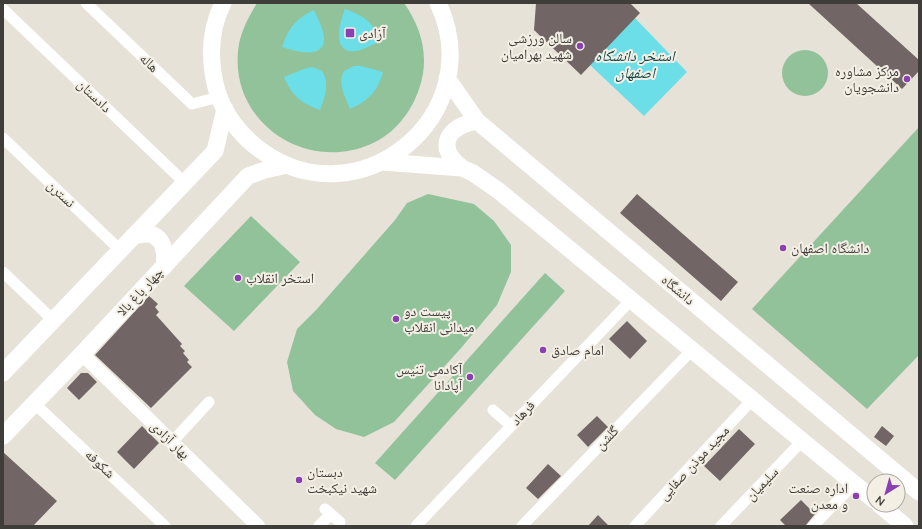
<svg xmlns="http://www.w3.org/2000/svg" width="922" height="529" font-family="'Nunito Sans','Noto Naskh Arabic',sans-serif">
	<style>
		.green { fill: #92c29a }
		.water { fill: #6cdee8 }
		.building { fill: #716665 }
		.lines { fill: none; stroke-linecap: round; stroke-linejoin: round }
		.minor { stroke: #fff; stroke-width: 11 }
		.tertiary { stroke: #fff; stroke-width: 14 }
		.primary { stroke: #fff; stroke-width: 17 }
		.poi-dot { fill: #8b40b1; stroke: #f4efe5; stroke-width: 1.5 }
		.labels { text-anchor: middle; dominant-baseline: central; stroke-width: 4; stroke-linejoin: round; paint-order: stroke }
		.poi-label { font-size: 14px; fill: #3f3d39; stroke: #f4efe5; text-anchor: start }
		.street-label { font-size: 14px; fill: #3f3d39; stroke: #f4efe5 }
		.water-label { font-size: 15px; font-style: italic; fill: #13474b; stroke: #f4efe5 }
	</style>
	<rect width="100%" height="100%" fill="#e7e2d8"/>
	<path class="green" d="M 257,3 L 404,3 C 422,28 430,59 419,89 C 411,113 394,134 371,144 C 303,174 226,119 239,44 C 242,29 249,16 257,3 Z
		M782 73a23 23 0 1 1 46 0a23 23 0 1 1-46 0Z
		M 919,127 L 919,355 L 867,409 L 752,309 Z
		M 428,194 L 474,204 L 494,221 L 511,245 L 511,272 L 497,305 L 462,347 L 394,422 L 364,437 L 336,429 L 315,415 L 293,391 L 287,362 L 297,329 L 317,309 L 395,220 L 407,203 Z
		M 251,216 L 300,262 L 234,331 L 184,286 Z
		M 545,273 L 565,291 L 395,480 L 375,463 Z"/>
	<path class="water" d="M 345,9 C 364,16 373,22 381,41 C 373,44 364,50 355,51 C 331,54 340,21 345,9 Z
		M 314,10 C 318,19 323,28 324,37 C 326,61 294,51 282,47 C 289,28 295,19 314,10 Z
		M 635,18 L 687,72 L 644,116 L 590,65 Z
		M 354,66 L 361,66 L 383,72 C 378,91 368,101 350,109 C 345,96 337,83 344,71 Z
		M 312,67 L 322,71 C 330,83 325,97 320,110 C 301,103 292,96 284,77 L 304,69 Z"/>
	<path class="building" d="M 536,3 L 630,3 L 640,13 L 581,75 L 534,30 Z
		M 808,3 L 856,3 L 919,60 L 919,71 L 902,89 Z
		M 637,194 L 738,282 L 721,301 L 620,213 Z
		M 149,296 L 158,304 L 155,307 L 159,312 L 156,315 L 182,344 L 180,346 L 185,351 L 183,353 L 189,360 L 187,362 L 192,367 L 151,408 L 95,355 Z
		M 627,321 L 647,341 L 630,359 L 609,339 Z
		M 81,373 L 88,373 L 97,382 L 79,400 L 67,388 Z
		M 597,416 L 608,427 L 588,447 L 577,435 Z
		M 142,426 L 159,443 L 134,469 L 117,452 Z
		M 882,426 L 894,436 L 886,446 L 874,437 Z
		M 739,429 L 755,444 L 720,481 L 704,466 Z
		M 3,452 L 57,501 L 33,526 L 3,526 Z
		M 548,464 L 561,476 L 538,499 L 526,488 Z
		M 801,500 L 815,514 L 805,526 L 786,526 L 780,520 Z
		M 598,515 L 609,526 L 588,526 Z"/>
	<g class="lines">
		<path class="minor" d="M 86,3 L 192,104 L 219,97
			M 3,9 L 185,183
			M 3,138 L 120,250
			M 3,272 L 53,320
			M 34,403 L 165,526
			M 493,410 L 511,426
			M 172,442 L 209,402
			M 325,509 L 340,522
			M 319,526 L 331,514
			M 416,526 L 631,300
			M 522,526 L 692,350
			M 635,526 L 752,400
			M 721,526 L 802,441
			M 813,526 L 854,484"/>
		<path class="tertiary" d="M 82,354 L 258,526"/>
		<path class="primary" d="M 223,3 C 209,31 209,62 217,91 C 224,114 240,135 259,149 C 358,224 491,115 438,3
			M 447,78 L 477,121 L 919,492
			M 383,162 L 462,168 L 473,173 L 499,191 L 874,500
			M 462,168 C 435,147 447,127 477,121
			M 133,236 C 137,235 142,234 146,234 C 164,234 166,253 164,267
			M 3,373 L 215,151 L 225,109
			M 3,436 L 82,354 L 248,176 L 265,170 L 287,165
			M 880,505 L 905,526"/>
	</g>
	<g class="poi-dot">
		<rect x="345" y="28" width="10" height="10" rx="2"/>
		<circle cx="580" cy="46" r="4"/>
		<circle cx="907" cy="79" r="4"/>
		<circle cx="783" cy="248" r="4"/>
		<circle cx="238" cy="278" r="4"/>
		<circle cx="396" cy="319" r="4"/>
		<circle cx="543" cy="350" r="4"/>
		<circle cx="470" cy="377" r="4"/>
		<circle cx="299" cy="480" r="4"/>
		<circle cx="856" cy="496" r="4"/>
	</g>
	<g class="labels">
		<g class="poi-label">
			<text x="359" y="33">آزادی</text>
			<text x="572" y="38" text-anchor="end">سالن ورزشی<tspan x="572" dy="16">شهید بهرامیان</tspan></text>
			<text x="899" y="71" text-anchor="end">مرکز مشاوره<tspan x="899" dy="16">دانشجویان</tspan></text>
			<text x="791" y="248">دانشگاه اصفهان</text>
			<text x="246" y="278">استخر انقلاب</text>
			<text x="404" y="311">پیست دو<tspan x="404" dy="16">میدانی انقلاب</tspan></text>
			<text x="551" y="350">امام صادق</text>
			<text x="462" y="369" text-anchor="end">آکادمی تنیس<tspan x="462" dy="16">آپادانا</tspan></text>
			<text x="307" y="472">دبستان<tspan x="307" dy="16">شهید نیکبخت</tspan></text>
			<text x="848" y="488" text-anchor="end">اداره صنعت<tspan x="848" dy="16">و معدن</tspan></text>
		</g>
		<g class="street-label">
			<text transform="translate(149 63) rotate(44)">هاله</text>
			<text transform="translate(94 96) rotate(44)">دادستان</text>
			<text transform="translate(61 194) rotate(44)">نسترن</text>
			<text transform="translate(678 290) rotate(40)">دانشگاه</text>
			<text transform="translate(140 292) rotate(-47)">چهار باغ بالا</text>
			<text transform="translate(523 413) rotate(-47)">فرهاد</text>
			<text transform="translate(607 438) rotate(-46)">گلشن</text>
			<text transform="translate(170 440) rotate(44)">بهار آزادی</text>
			<text transform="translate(694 463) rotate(-47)">مجید موذن صفایی</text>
			<text transform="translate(100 464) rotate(43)">شکوفه</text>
			<text transform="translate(762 484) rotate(-46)">سلیمیان</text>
		</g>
		<g class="water-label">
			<text x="635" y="56">استخر دانشگاه<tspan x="635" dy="17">اصفهان</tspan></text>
		</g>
	</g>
	<rect width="922" height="529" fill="none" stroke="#3f3d39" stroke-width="8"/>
	<g transform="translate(886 493) rotate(217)"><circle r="19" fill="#f4efe5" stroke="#aca8a0"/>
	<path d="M0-3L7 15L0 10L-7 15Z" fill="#8b40b1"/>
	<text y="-6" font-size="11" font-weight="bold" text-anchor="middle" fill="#3f3d39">N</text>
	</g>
</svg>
